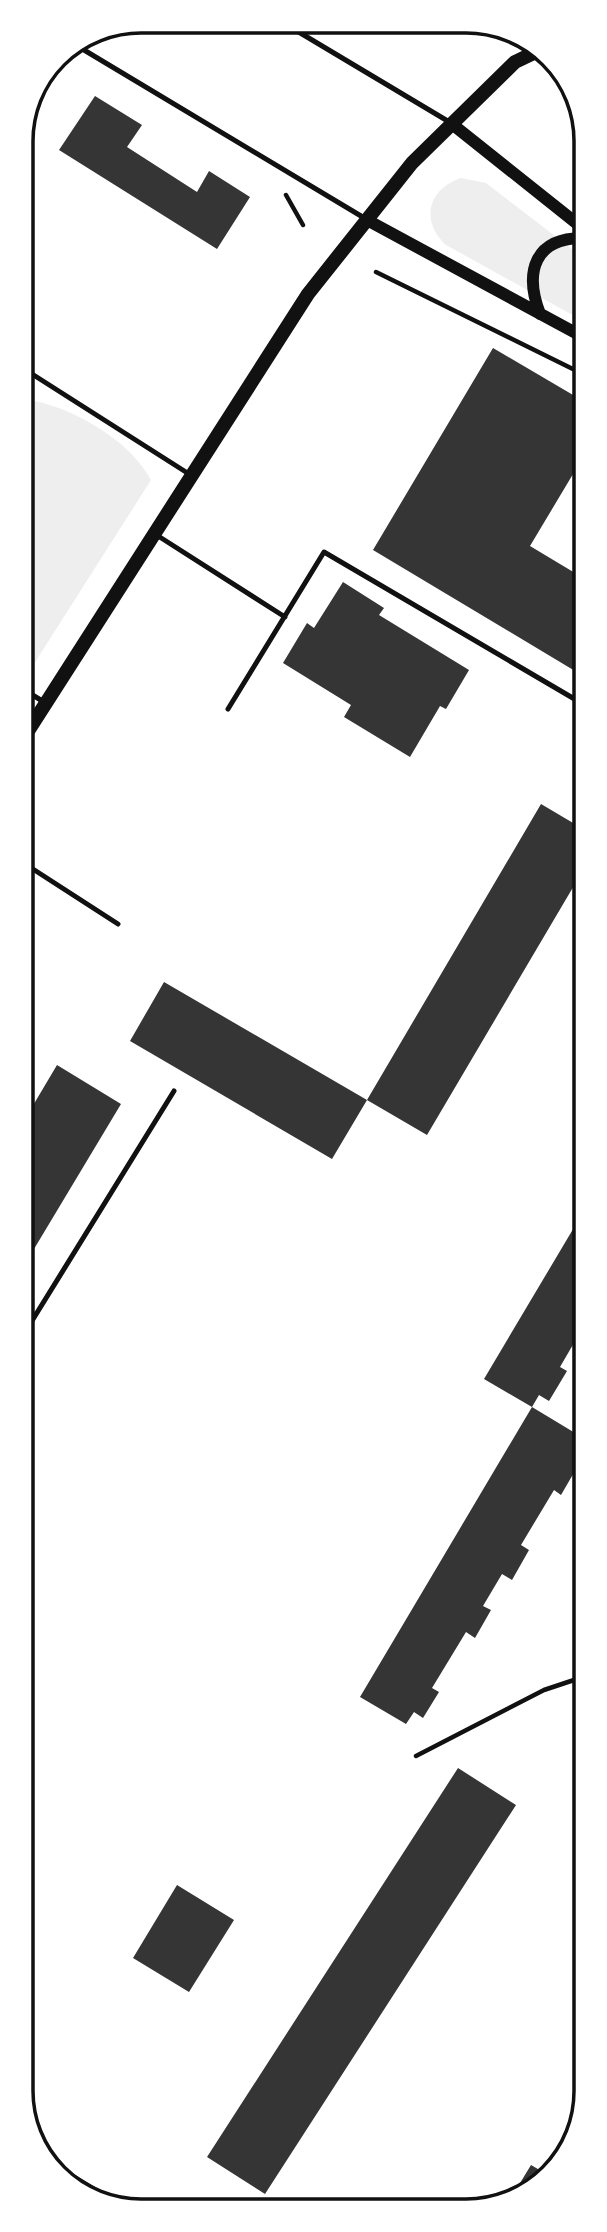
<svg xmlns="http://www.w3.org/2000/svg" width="607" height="2232" font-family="'Golos Text',sans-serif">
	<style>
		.green { fill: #eee }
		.building { fill: #353535 }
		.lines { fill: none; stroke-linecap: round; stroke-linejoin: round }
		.path { stroke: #111; stroke-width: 4.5 }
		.service { stroke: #111; stroke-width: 5 }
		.tertiary { stroke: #111; stroke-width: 12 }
		.secondary { stroke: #111; stroke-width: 14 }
		.rim { fill: none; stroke: #111; stroke-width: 3.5 }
	</style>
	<rect width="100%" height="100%" fill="#fff"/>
	<path class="green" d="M 461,178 L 486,183 L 585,259 L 585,322 L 446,245 C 420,221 428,189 461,178 Z
		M 21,399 C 66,403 130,439 151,480 L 32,667 L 21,663 Z"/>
	<path class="building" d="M 95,96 L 142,125 L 127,147 L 197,192 L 209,171 L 250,197 L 217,249 L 59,150 Z
		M 493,348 L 585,402 L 585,454 L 530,546 L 585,579 L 585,677 L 373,550 Z
		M 343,582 L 384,608 L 379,615 L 469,670 L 446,709 L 440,706 L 410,757 L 344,717 L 351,705 L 283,663 L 307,623 L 314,628 Z
		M 541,804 L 585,830 L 585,867 L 427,1135 L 367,1100 Z
		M 164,982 L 367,1100 L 332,1159 L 130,1041 Z
		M 57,1065 L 121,1104 L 22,1269 L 22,1124 Z
		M 585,1209 L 585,1324 L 560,1367 L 567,1371 L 549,1401 L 539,1395 L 532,1407 L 484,1379 Z
		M 532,1407 L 585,1439 L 573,1461 L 579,1464 L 561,1495 L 554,1490 L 521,1545 L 529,1550 L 512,1580 L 502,1574 L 483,1606 L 491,1610 L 475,1638 L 466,1632 L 432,1688 L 439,1692 L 423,1718 L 414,1712 L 406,1724 L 360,1697 Z
		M 458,1768 L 516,1805 L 265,2194 L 207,2157 Z
		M 177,1885 L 234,1920 L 189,1992 L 133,1958 Z
		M 575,2120 L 556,2170 L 514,2193 L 531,2165 L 543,2172 Z"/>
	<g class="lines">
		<path class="path" d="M 286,195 L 303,225
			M 376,272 L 585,375
			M 416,1756 L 544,1690 L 586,1676"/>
		<path class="service" d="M 292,28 L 451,123
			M 74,44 L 366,219
			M 21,367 L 189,474
			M 155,534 L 285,617
			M 21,688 L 44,702
			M 228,709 L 324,552 L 583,704
			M 22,862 L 118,924
			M 22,1337 L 174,1091
			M 47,2161 L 127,2209"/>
		<path class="tertiary" d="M 452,124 L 585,230
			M 367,220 L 585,338
			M 540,314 C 524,272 534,237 585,238"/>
		<path class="secondary" d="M 21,742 L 308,294 L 412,163 L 515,62 L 538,51"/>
	</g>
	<path d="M0 0H607V2232H0ZM141 33H466A108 108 0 0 1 574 141V2091A108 108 0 0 1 466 2199H141A108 108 0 0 1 33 2091V141A108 108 0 0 1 141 33Z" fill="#fff" fill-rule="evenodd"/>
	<path class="rim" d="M141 33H466A108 108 0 0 1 574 141V2091A108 108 0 0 1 466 2199H141A108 108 0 0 1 33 2091V141A108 108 0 0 1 141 33Z"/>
</svg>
